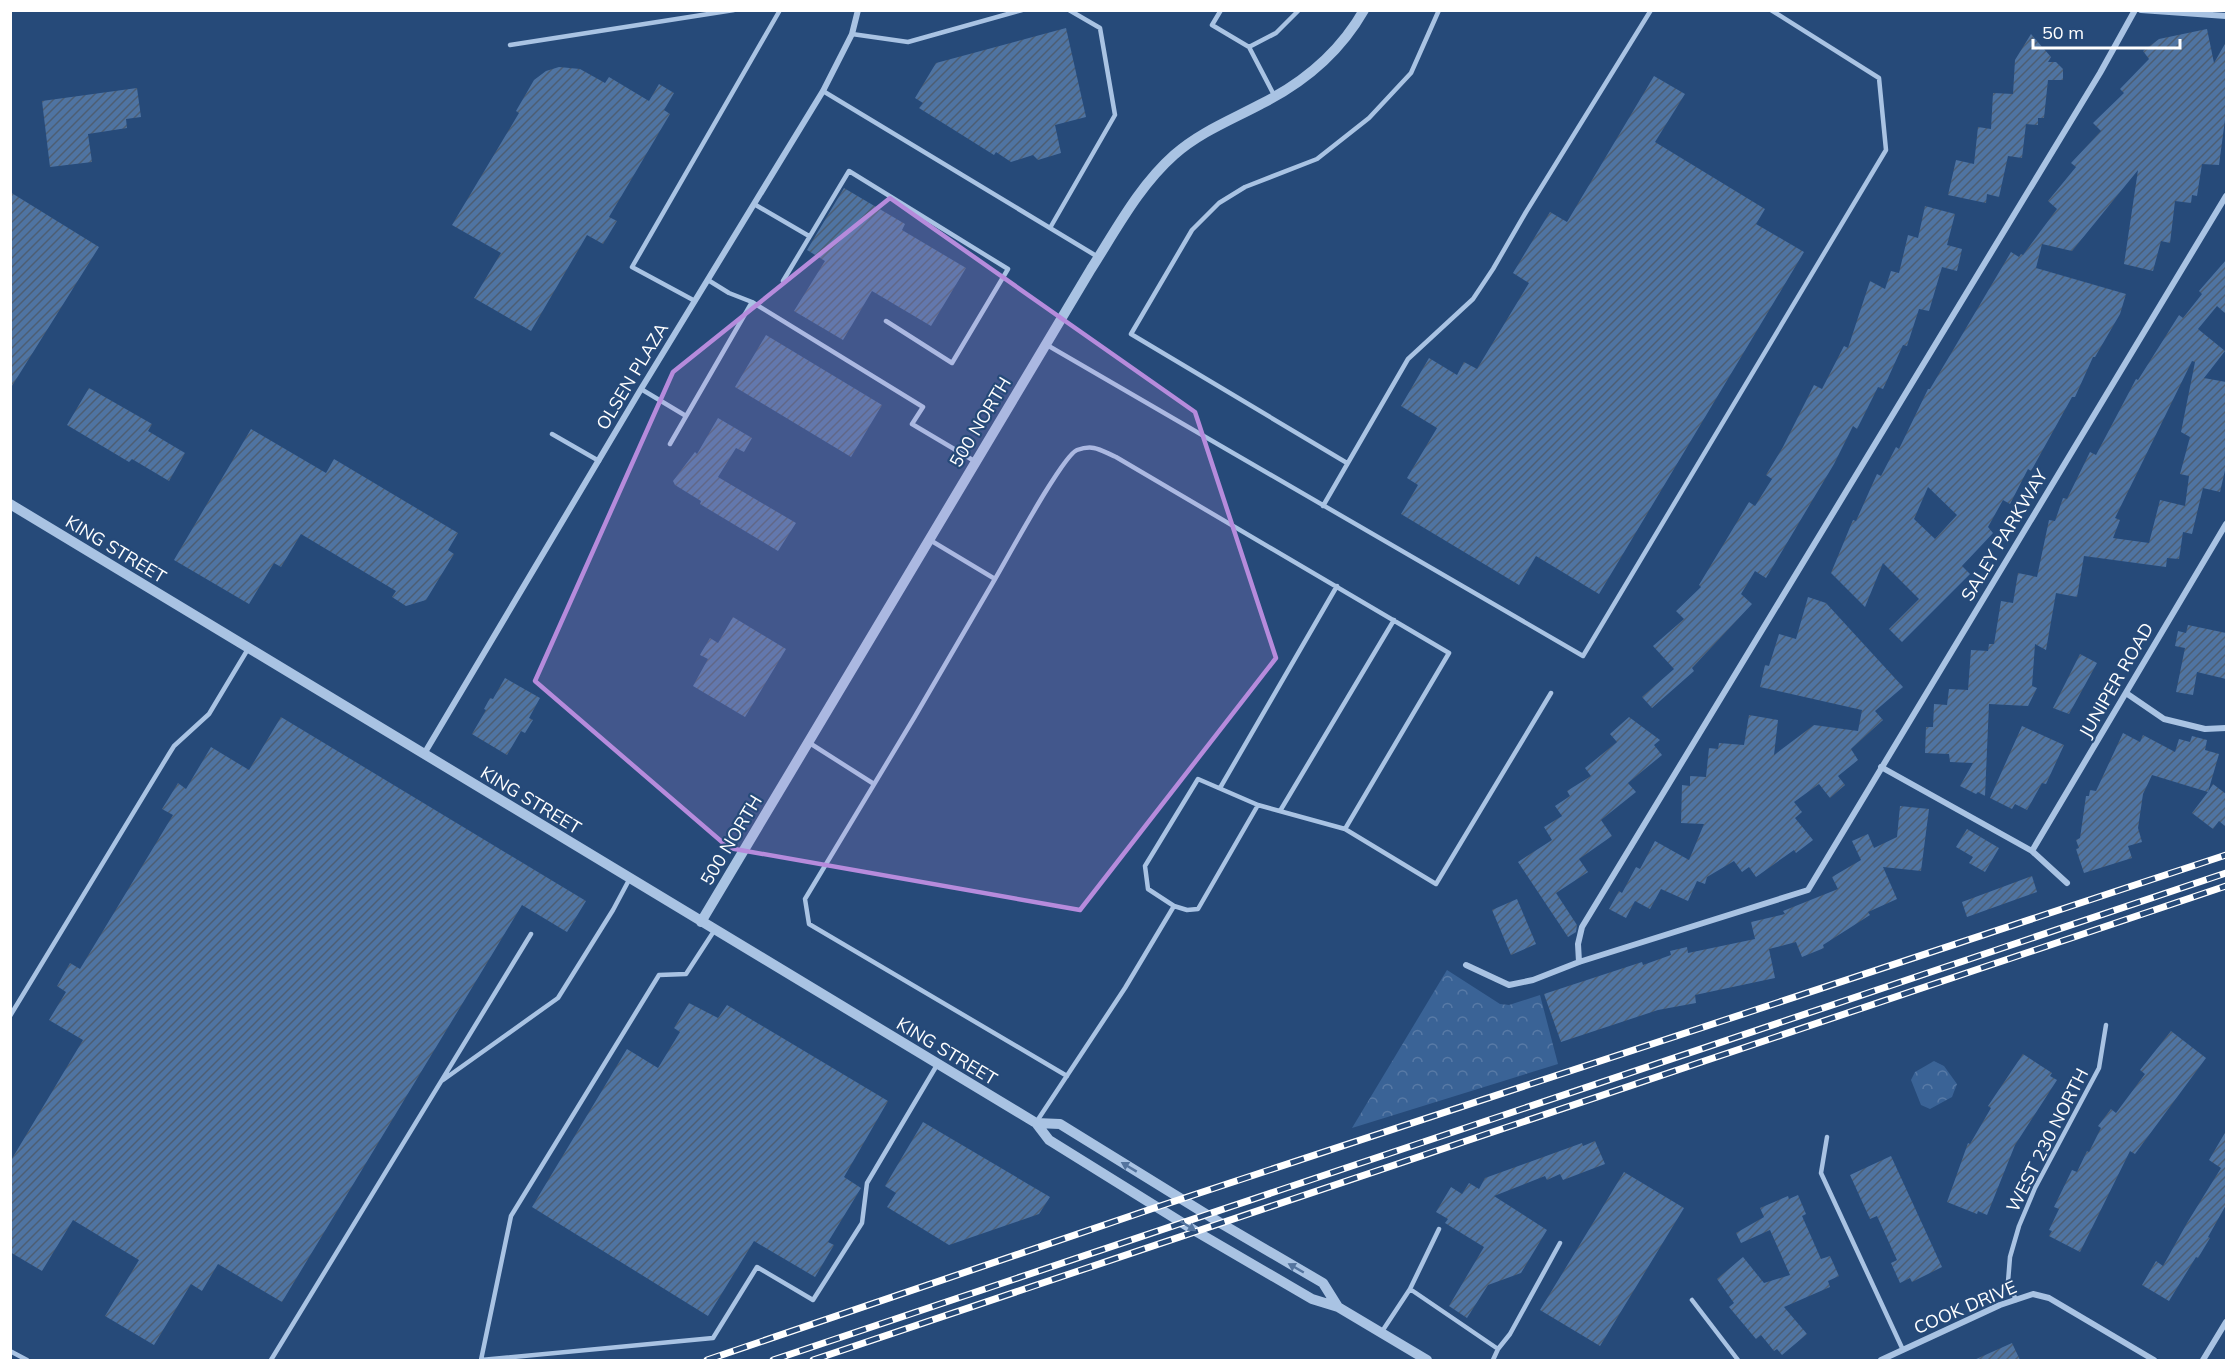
<svg xmlns="http://www.w3.org/2000/svg" width="2237" height="1371" font-family="Mulish,sans-serif">
	<style>
		.forest { fill: url(#forest-crowns) }
		.building { fill: url(#building-hatch); fill-rule: evenodd }
		.lines { fill: none; stroke-linecap: round; stroke-linejoin: round }
		.service { stroke: #a9c3e3; stroke-width: 4.5 }
		.minor { stroke: #a9c3e3; stroke-width: 6 }
		.tertiary { stroke: #a9c3e3; stroke-width: 10 }
		.rail-casing { stroke: #fff; stroke-width: 7 }
		.rail { stroke: #264a79; stroke-width: 4.5; stroke-dasharray: 14; stroke-linecap: butt }
		.oneway { fill: #54749e }
		.marked { fill: #b68bdc; fill-opacity: 0.2; stroke: #b68bdc; stroke-width: 4.5; stroke-linejoin: round }
		.labels { text-anchor: middle; dominant-baseline: central; stroke-width: 4.5; stroke-linejoin: round; paint-order: stroke }
		.street-label { font-size: 18px; fill: #fff; stroke: #264a79 }
	</style>
	<defs>
		<pattern id="forest-crowns" width="20" height="18" patternUnits="userSpaceOnUse" patternTransform="scale(1.5)"><rect width="20" height="18" fill="#3a6396"/><path d="M2 6a3 3 0 1 1 6 0M12 15a3 3 0 1 1 6 0" fill="none" stroke="#587aa6"/></pattern>
		<pattern id="building-hatch" width="6" height="6" patternUnits="userSpaceOnUse" patternTransform="scale(1.5)"><rect width="6" height="6" fill="#4f74a2"/><path d="M-1 1l2-2M0 6l6-6M5 7l2-2" fill="none" stroke="#4d5e73"/></pattern>
	</defs>
	<rect width="100%" height="100%" fill="#264a79"/>
	<path class="forest" d="M 1447,970 L 1500,1004 L 1509,1005 L 1540,995 L 1558,1064 L 1352,1128 Z
		M 1934,1061 L 1944,1066 L 1957,1084 L 1952,1097 L 1930,1109 L 1921,1105 L 1911,1080 L 1915,1072 Z"/>
	<path class="building" d="M 1066,28 L 1086,117 L 1055,125 L 1061,153 L 1038,160 L 1033,155 L 1011,162 L 996,152 L 994,155 L 919,108 L 923,103 L 915,98 L 936,63 Z
		M 2207,29 L 2214,63 L 2226,42 L 2226,112 L 2219,165 L 2202,164 L 2197,196 L 2192,195 L 2191,203 L 2175,201 L 2170,243 L 2161,241 L 2153,271 L 2124,264 L 2138,170 L 2072,251 L 2042,244 L 2036,268 L 2126,294 L 2120,314 L 2095,357 L 2093,357 L 2075,397 L 2072,397 L 2031,471 L 2028,469 L 2010,504 L 2003,500 L 1988,527 L 1993,533 L 1962,566 L 1970,574 L 1902,642 L 1889,629 L 1919,599 L 1883,563 L 1865,607 L 1831,573 L 1853,520 L 1856,521 L 1877,474 L 1881,476 L 1896,447 L 1899,449 L 1928,389 L 1930,389 L 2011,252 L 2019,257 L 2021,254 L 2023,255 L 2057,209 L 2048,201 L 2076,167 L 2071,163 L 2101,131 L 2093,123 L 2124,93 L 2120,89 L 2149,59 L 2143,51 L 2159,39 ZM 1928,487 L 1957,515 L 1935,539 L 1914,519 Z
		M 2031,34 L 2051,57 L 2048,62 L 2056,62 L 2063,69 L 2063,80 L 2048,80 L 2044,118 L 2038,118 L 2038,125 L 2026,124 L 2022,158 L 2008,156 L 1999,197 L 1987,194 L 1986,203 L 1948,195 L 1956,160 L 1974,164 L 1978,127 L 1991,129 L 1993,93 L 2013,94 L 2015,60 Z
		M 559,67 L 580,69 L 605,83 L 609,77 L 649,101 L 659,84 L 674,93 L 664,110 L 670,114 L 609,217 L 617,221 L 603,244 L 587,235 L 531,331 L 474,298 L 501,253 L 452,225 L 519,113 L 516,111 L 534,80 L 546,71 Z
		M 1654,76 L 1685,94 L 1655,142 L 1765,209 L 1756,224 L 1804,252 L 1599,594 L 1536,556 L 1519,585 L 1401,514 L 1418,485 L 1407,478 L 1437,428 L 1401,406 L 1429,358 L 1457,375 L 1464,362 L 1477,369 L 1529,283 L 1513,273 L 1550,212 L 1567,222 Z
		M 137,88 L 141,117 L 126,119 L 127,128 L 88,134 L 92,162 L 50,167 L 42,101 Z
		M 844,188 L 905,224 L 902,230 L 966,268 L 931,326 L 872,291 L 843,340 L 794,311 L 825,261 L 807,250 Z
		M 10,192 L 99,247 L 10,389 Z
		M 1925,206 L 1955,214 L 1947,245 L 1962,249 L 1957,271 L 1942,267 L 1929,311 L 1919,309 L 1907,346 L 1903,345 L 1883,389 L 1878,387 L 1857,429 L 1853,426 L 1834,464 L 1766,578 L 1755,571 L 1741,594 L 1752,604 L 1692,668 L 1694,671 L 1652,708 L 1642,697 L 1674,669 L 1653,646 L 1684,619 L 1676,611 L 1701,587 L 1699,585 L 1749,502 L 1755,506 L 1772,479 L 1766,475 L 1783,447 L 1814,385 L 1822,389 L 1844,346 L 1848,348 L 1870,281 L 1885,289 L 1891,271 L 1899,273 L 1908,235 L 1918,238 Z
		M 2226,260 L 2226,314 L 2217,306 L 2198,329 L 2225,351 L 2204,378 L 2226,382 L 2226,466 L 2220,492 L 2203,488 L 2192,534 L 2183,532 L 2179,559 L 2167,558 L 2166,567 L 2084,556 L 2077,597 L 2056,593 L 2046,650 L 2035,644 L 2032,686 L 2037,688 L 2028,706 L 1989,704 L 1985,796 L 1978,792 L 1976,794 L 1960,786 L 1973,763 L 1950,762 L 1949,754 L 1925,753 L 1926,727 L 1933,727 L 1934,704 L 1947,705 L 1949,689 L 1968,690 L 1971,650 L 1988,651 L 1989,644 L 1994,644 L 2001,601 L 2013,603 L 2018,573 L 2037,577 L 2049,520 L 2055,521 L 2063,498 L 2067,499 L 2090,452 L 2096,455 L 2136,379 L 2138,380 L 2179,315 L 2183,318 L 2202,294 L 2199,291 ZM 2192,361 L 2195,362 L 2181,432 L 2190,437 L 2180,474 L 2189,476 L 2185,506 L 2160,500 L 2149,543 L 2113,538 L 2120,520 L 2115,518 Z
		M 766,335 L 882,405 L 851,457 L 735,387 Z
		M 89,388 L 152,424 L 148,431 L 185,453 L 169,481 L 132,459 L 129,462 L 67,425 Z
		M 718,418 L 752,438 L 744,452 L 736,448 L 718,477 L 796,523 L 778,551 L 700,504 L 701,501 L 675,485 L 673,481 L 695,452 L 697,454 Z
		M 251,429 L 326,473 L 334,459 L 458,533 L 448,550 L 454,554 L 426,600 L 406,606 L 392,597 L 396,591 L 301,534 L 281,567 L 274,563 L 249,604 L 174,560 Z
		M 1808,597 L 1826,603 L 1903,687 L 1875,711 L 1883,720 L 1851,749 L 1858,760 L 1838,776 L 1845,785 L 1830,798 L 1819,784 L 1794,802 L 1802,812 L 1795,818 L 1813,840 L 1796,853 L 1794,850 L 1756,877 L 1749,867 L 1742,872 L 1734,861 L 1707,877 L 1705,884 L 1697,881 L 1688,901 L 1661,889 L 1650,909 L 1635,901 L 1626,918 L 1609,909 L 1619,891 L 1622,893 L 1636,867 L 1640,869 L 1655,841 L 1689,860 L 1704,824 L 1681,823 L 1682,785 L 1690,786 L 1690,776 L 1706,777 L 1709,748 L 1718,749 L 1719,743 L 1744,745 L 1749,715 L 1778,720 L 1774,755 L 1814,725 L 1858,731 L 1862,710 L 1760,687 L 1765,665 L 1769,666 L 1779,634 L 1796,639 Z
		M 733,617 L 786,649 L 745,717 L 693,686 L 708,659 L 700,655 L 701,653 L 710,638 L 718,643 Z
		M 2188,625 L 2226,633 L 2226,679 L 2197,672 L 2193,695 L 2176,692 L 2185,648 L 2175,646 L 2178,631 L 2186,633 Z
		M 2080,654 L 2097,663 L 2069,714 L 2053,708 Z
		M 505,678 L 540,698 L 529,718 L 533,720 L 525,733 L 521,731 L 507,755 L 472,734 L 486,710 L 484,709 L 490,698 L 493,699 Z
		M 281,717 L 586,901 L 567,932 L 522,905 L 282,1302 L 218,1264 L 202,1291 L 191,1284 L 154,1345 L 105,1316 L 139,1260 L 73,1220 L 42,1271 L 10,1252 L 10,1162 L 83,1040 L 49,1020 L 66,992 L 57,986 L 70,963 L 80,969 L 173,815 L 162,809 L 178,783 L 186,789 L 211,747 L 249,770 Z
		M 1629,717 L 1660,740 L 1654,745 L 1662,755 L 1628,783 L 1636,792 L 1601,820 L 1612,836 L 1579,859 L 1588,872 L 1556,893 L 1577,925 L 1576,932 L 1568,937 L 1518,862 L 1552,840 L 1544,827 L 1562,816 L 1555,806 L 1570,796 L 1567,791 L 1591,776 L 1585,768 L 1617,742 L 1610,734 Z
		M 2022,726 L 2064,745 L 2046,784 L 2042,783 L 2027,810 L 2015,804 L 2012,809 L 1990,798 Z
		M 2123,733 L 2140,742 L 2143,735 L 2175,752 L 2179,739 L 2190,742 L 2192,736 L 2207,740 L 2205,750 L 2219,754 L 2208,792 L 2213,784 L 2226,794 L 2226,827 L 2219,821 L 2213,829 L 2192,813 L 2208,792 L 2152,775 L 2143,794 L 2138,828 L 2142,842 L 2128,846 L 2132,858 L 2084,873 L 2076,849 L 2079,848 L 2076,840 L 2080,838 L 2086,796 L 2089,796 L 2090,790 L 2096,791 Z
		M 1900,806 L 1929,809 L 1921,871 L 1883,867 L 1897,899 L 1868,912 L 1870,915 L 1823,945 L 1824,948 L 1802,957 L 1796,942 L 1769,949 L 1775,978 L 1695,995 L 1696,1003 L 1658,1010 L 1561,1042 L 1544,994 L 1642,962 L 1643,965 L 1671,955 L 1670,951 L 1687,947 L 1688,953 L 1755,939 L 1751,922 L 1785,914 L 1783,911 L 1838,889 L 1832,877 L 1861,860 L 1852,841 L 1868,834 L 1874,848 L 1897,837 Z
		M 1967,829 L 1999,848 L 1985,872 L 1969,863 L 1973,857 L 1956,847 Z
		M 2032,876 L 2037,892 L 1967,917 L 1962,902 Z
		M 1517,899 L 1536,944 L 1511,955 L 1492,910 Z
		M 689,1003 L 718,1018 L 727,1005 L 888,1101 L 844,1177 L 861,1188 L 828,1242 L 834,1245 L 815,1277 L 754,1241 L 708,1316 L 532,1207 L 627,1049 L 658,1068 L 680,1032 L 674,1028 Z
		M 2171,1031 L 2206,1058 L 2135,1154 L 2130,1151 L 2080,1252 L 2049,1236 L 2052,1231 L 2049,1230 L 2059,1209 L 2054,1207 L 2072,1170 L 2077,1172 L 2087,1151 L 2089,1152 L 2101,1128 L 2098,1126 L 2111,1109 L 2116,1113 L 2145,1074 L 2140,1070 Z
		M 2023,1054 L 2052,1073 L 2050,1076 L 2057,1080 L 2015,1145 L 1987,1215 L 1978,1211 L 1977,1214 L 1947,1202 L 1968,1143 L 1970,1144 L 1991,1108 L 1988,1106 Z
		M 923,1122 L 1050,1197 L 1039,1214 L 949,1245 L 887,1207 L 896,1193 L 885,1186 Z
		M 2226,1131 L 2226,1205 L 2208,1237 L 2210,1238 L 2198,1258 L 2196,1257 L 2169,1301 L 2142,1285 L 2156,1261 L 2163,1266 L 2187,1223 L 2221,1168 L 2209,1160 Z
		M 1595,1141 L 1605,1164 L 1563,1180 L 1560,1174 L 1547,1180 L 1545,1176 L 1494,1196 L 1547,1230 L 1521,1273 L 1488,1285 L 1467,1318 L 1449,1306 L 1484,1247 L 1445,1223 L 1448,1219 L 1436,1212 L 1451,1187 L 1462,1194 L 1469,1183 L 1479,1189 L 1485,1178 L 1582,1143 L 1583,1146 Z
		M 1891,1156 L 1942,1267 L 1912,1282 L 1910,1278 L 1900,1283 L 1891,1263 L 1897,1260 L 1877,1216 L 1870,1219 L 1850,1175 Z
		M 1624,1172 L 1684,1208 L 1600,1346 L 1540,1310 Z
		M 1798,1195 L 1806,1214 L 1802,1216 L 1821,1259 L 1830,1256 L 1839,1276 L 1828,1281 L 1830,1287 L 1784,1307 L 1807,1334 L 1782,1355 L 1777,1349 L 1774,1351 L 1761,1335 L 1756,1339 L 1729,1307 L 1734,1303 L 1717,1279 L 1743,1257 L 1764,1283 L 1790,1275 L 1770,1230 L 1741,1243 L 1736,1233 L 1764,1217 L 1760,1208 L 1788,1196 L 1789,1199 Z
		M 2012,1343 L 2020,1360 L 1974,1360 Z"/>
	<g class="lines">
		<path class="service" d="M 1221,10 L 1212,25 L 1249,47 L 1275,97
			M 852,34 L 908,42 L 1022,10
			M 510,45 L 734,10
			M 1249,47 L 1276,33 L 1299,10
			M 823,91 L 1098,257
			M 754,204 L 809,236
			M 1050,228 L 1115,115 L 1100,28 L 1069,10
			M 708,280 L 729,293 L 752,302 L 923,407 L 912,424 L 976,462
			M 783,281 L 849,171 L 1008,269 L 952,363 L 886,321
			M 695,301 L 632,267 L 780,10
			M 1047,345 L 1583,656 L 1886,150 L 1879,78 L 1771,10
			M 641,389 L 686,416
			M 552,434 L 599,461
			M 670,444 L 752,302
			M 1347,463 L 1131,334 L 1192,230 L 1219,203 L 1245,187 L 1317,159 L 1369,118 L 1411,73 L 1439,10
			M 1323,506 L 1408,359 L 1473,299 L 1493,269 L 1526,212 L 1651,10
			M 930,540 L 995,579 L 914,718 L 805,899 L 809,924 L 1067,1076
			M 995,579 C 1007,559 1062,456 1077,450 C 1094,444 1100,450 1116,457 L 1449,653 L 1345,829 L 1258,805 L 1198,779 L 1145,866 L 1148,889 L 1174,906
			M 808,742 L 874,784
			M 1220,788 L 1337,586
			M 1280,811 L 1394,620
			M 1345,829 L 1436,884 L 1551,693
			M 714,931 L 686,974 L 659,975 L 511,1216 L 481,1360 L 713,1338 L 757,1267 L 813,1300 L 862,1223 L 867,1183 L 937,1065
			M 10,1016 L 169,754 L 174,746 L 209,714 L 248,649
			M 443,1080 L 558,998 L 613,910 L 629,880
			M 1037,1121 L 1125,988 L 1174,906 L 1187,910 L 1198,909 L 1258,805
			M 1827,1137 L 1821,1173 L 1903,1350
			M 1410,1289 L 1439,1229
			M 1692,1300 L 1738,1360
			M 2016,1300 L 2008,1282 L 2010,1257 L 2019,1226 L 2035,1188 L 2099,1068 L 2106,1025
			M 1381,1333 L 1410,1289 L 1498,1349
			M 10,1351 L 27,1360
			M 271,1360 L 531,934
			M 1493,1360 L 1498,1349 L 1510,1334 L 1560,1243"/>
		<path class="minor" d="M 2141,10 L 2226,16
			M 2126,693 L 2164,719 L 2205,729 L 2226,728
			M 424,754 L 641,389 L 823,91 L 852,34 L 858,10
			M 1881,767 L 2032,851 L 2067,883
			M 2032,851 L 2226,524
			M 1579,962 L 1578,944 L 1582,927 L 2100,73 L 2135,10
			M 1466,965 L 1509,985 L 1533,980 L 1579,962 L 1808,890 L 2226,196
			M 1881,1360 L 2000,1305 L 2033,1294 L 2049,1298 L 2154,1360
			M 2203,1360 L 2226,1322"/>
		<path class="tertiary" d="M 10,504 L 1036,1123 L 1049,1140 L 1197,1232 L 1312,1299 L 1338,1307 L 1427,1360
			M 701,922 L 1091,269 C 1116,230 1139,186 1174,155 C 1200,132 1231,120 1261,104 C 1303,83 1340,52 1364,10
			M 1036,1123 L 1060,1124 L 1222,1224 L 1323,1283 L 1338,1307"/>
		<defs>
			<path id="rail" d="M 707,1360 L 1157,1207 L 2226,855
				M 773,1360 L 2226,873
				M 813,1360 L 2226,886"/>
		</defs>
		<use href="#rail" class="rail-casing"/>
		<use href="#rail" class="rail"/>
	</g>
	<defs><path id="oneway-solid" d="M-6-.8H1V-3.2L6.5 0L1 3.2V.8H-6Z" transform="scale(1.5)"/></defs>
	<g class="oneway">
		<use href="#oneway-solid" transform="translate(1129 1167) rotate(-149)"/>
		<use href="#oneway-solid" transform="translate(1188 1226) rotate(32)"/>
		<use href="#oneway-solid" transform="translate(1296 1268) rotate(-150)"/>
	</g>
	<path class="marked" d="M 890,198 L 1195,412 L 1276,658 L 1080,910 L 729,848 L 535,681 L 673,372 Z"/>
	<g class="labels">
		<g class="street-label">
			<text transform="translate(632 376) rotate(-59)">OLSEN PLAZA</text>
			<text transform="translate(980 422) rotate(-59)">500 NORTH</text>
			<text transform="translate(2004 535) rotate(-59)">SALEY PARKWAY</text>
			<text transform="translate(116 549) rotate(31)">KING STREET</text>
			<text transform="translate(2116 680) rotate(-60)">JUNIPER ROAD</text>
			<text transform="translate(531 800) rotate(31)">KING STREET</text>
			<text transform="translate(731 840) rotate(-59)">500 NORTH</text>
			<text transform="translate(947 1051) rotate(31)">KING STREET</text>
			<text transform="translate(2047 1140) rotate(-63)">WEST 230 NORTH</text>
			<text transform="translate(1965 1307) rotate(-23)">COOK DRIVE</text>
		</g>
	</g>
	<rect width="2237" height="1371" fill="none" stroke="#ffffff" stroke-width="24"/>
	<path d="M2033 39v9h147v-9" fill="none" stroke="#ffffff" stroke-width="3"/>
	<text x="2042" y="39" font-size="18" fill="#ffffff" stroke="#264a79" stroke-width="4.5" paint-order="stroke">50 m</text>
</svg>
